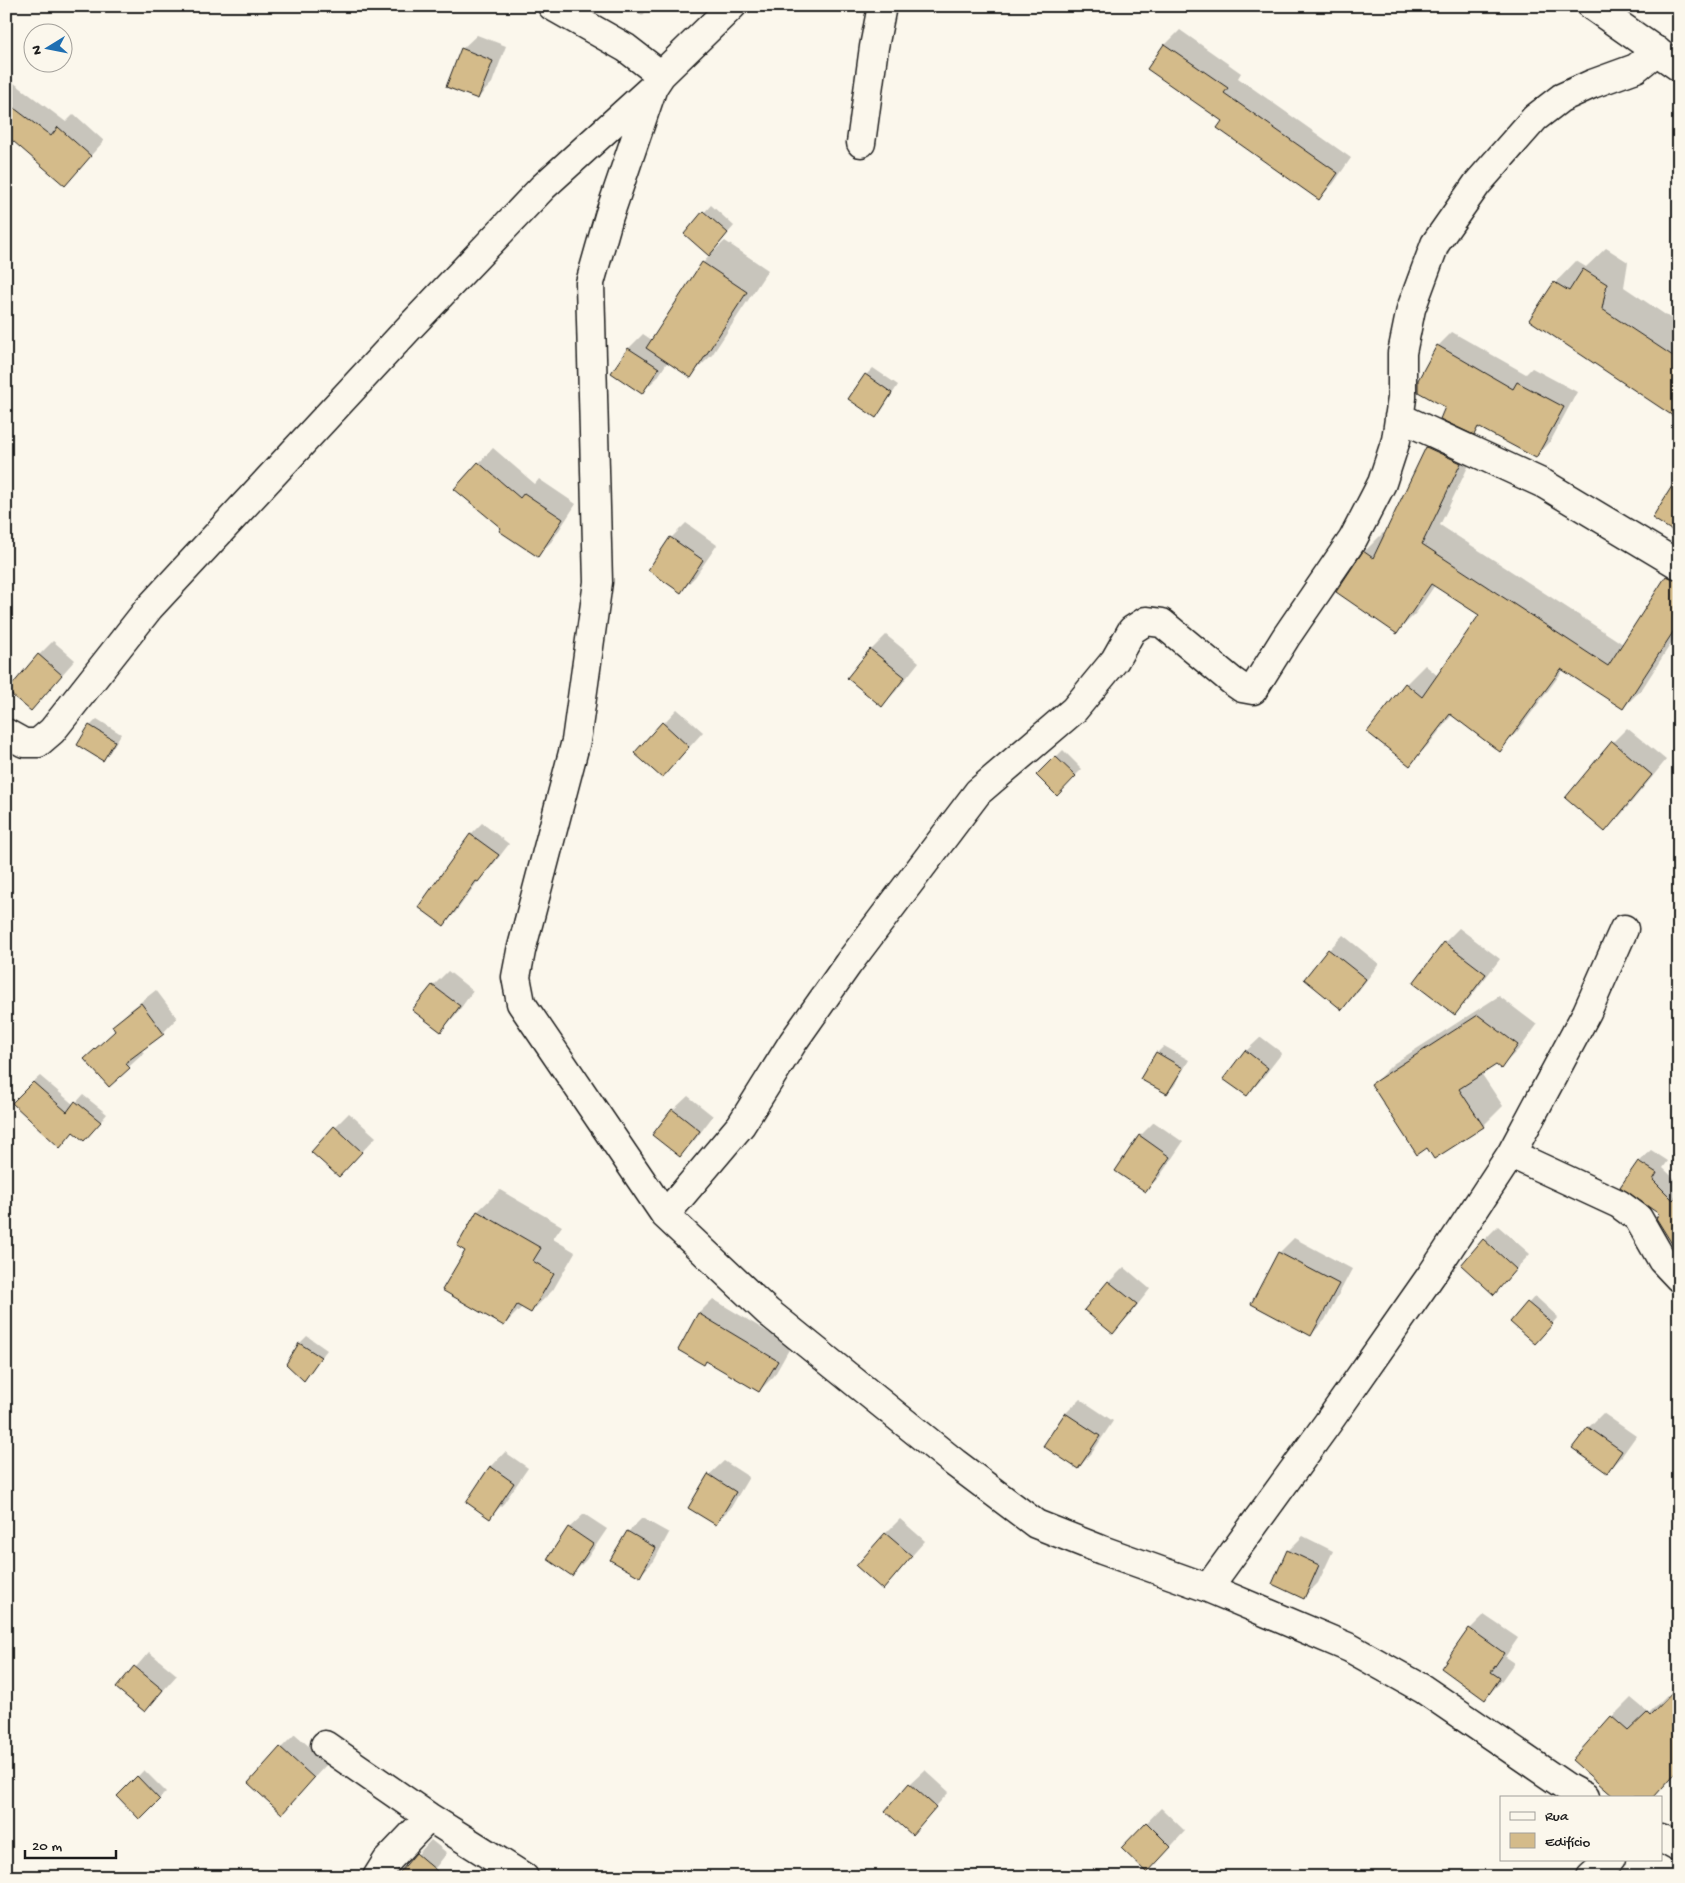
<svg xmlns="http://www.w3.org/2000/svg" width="1685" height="1883" font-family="'Gochi Hand',sans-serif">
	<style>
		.shadow { fill: #0003 }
		.building { fill: #d4bb8a; stroke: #1c1c1c }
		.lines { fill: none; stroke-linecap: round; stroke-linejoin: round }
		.minor-casing { stroke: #1c1c1c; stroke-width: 31 }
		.major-casing { stroke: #1c1c1c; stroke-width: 31 }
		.minor { stroke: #fbf7ec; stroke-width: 28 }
		.major { stroke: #fbf7ec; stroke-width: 28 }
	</style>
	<rect width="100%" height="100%" fill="#fbf7ec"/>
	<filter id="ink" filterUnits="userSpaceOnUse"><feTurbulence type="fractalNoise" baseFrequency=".02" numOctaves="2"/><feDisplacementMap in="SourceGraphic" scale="10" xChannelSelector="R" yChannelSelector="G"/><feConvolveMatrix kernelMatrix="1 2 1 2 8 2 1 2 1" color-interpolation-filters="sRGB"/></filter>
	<g filter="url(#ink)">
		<path class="shadow" d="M 629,6 L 651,6 L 642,16 Z
			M 1180,30 L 1241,73 L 1238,78 L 1351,158 L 1333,184 L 1319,198 L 1224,121 L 1149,69 L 1165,45 Z
			M 477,35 L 506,46 L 492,83 L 478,98 L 462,49 Z
			M 6,77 L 66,122 L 74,114 L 104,141 L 65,184 L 6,133 Z
			M 711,205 L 734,226 L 714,249 L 715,250 L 725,241 L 768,270 L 712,355 L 690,376 L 668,361 L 657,378 L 642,392 L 613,373 L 629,348 L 643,334 L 652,340 L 703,263 L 710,255 L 685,234 Z
			M 1606,248 L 1628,262 L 1624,287 L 1679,324 L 1679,418 L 1555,283 L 1576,261 L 1586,267 Z
			M 1452,332 L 1526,374 L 1532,368 L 1577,392 L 1550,442 L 1536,457 L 1480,427 L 1474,433 L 1438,346 Z
			M 873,368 L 898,385 L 882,410 L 875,416 L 850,399 L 866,375 Z
			M 1446,429 L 1479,444 L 1440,525 L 1623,644 L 1667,576 L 1679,565 L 1679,631 L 1642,689 L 1623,708 L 1564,669 L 1518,731 L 1499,750 L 1452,715 L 1428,745 L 1410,764 L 1406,684 L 1425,665 L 1438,676 L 1481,615 L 1435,585 L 1416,613 L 1397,632 L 1364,552 L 1383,533 L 1386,535 L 1427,448 Z
			M 493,448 L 535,484 L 539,479 L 576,504 L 552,541 L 538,555 L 503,528 L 479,463 Z
			M 686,523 L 717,545 L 695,577 L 681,591 L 649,570 L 671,538 Z
			M 886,635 L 919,662 L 896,691 L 882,705 L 849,678 L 871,650 Z
			M 53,641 L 75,660 L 31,710 L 39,655 Z
			M 677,709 L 703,732 L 676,762 L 636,753 Z
			M 97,719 L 121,734 L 110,752 L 103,759 L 90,726 Z
			M 1627,728 L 1666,760 L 1620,816 L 1605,830 L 1613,742 Z
			M 1063,750 L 1082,769 L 1057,794 L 1038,775 Z
			M 482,823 L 509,844 L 489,870 L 478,881 L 455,913 L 444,924 L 419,907 L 471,834 Z
			M 1459,928 L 1500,959 L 1469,999 L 1455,1013 L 1415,982 L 1445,942 Z
			M 1343,935 L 1379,964 L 1356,994 L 1342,1008 L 1306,979 L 1329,950 Z
			M 448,971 L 473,991 L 455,1016 L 441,1030 L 414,1010 L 433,986 Z
			M 156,990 L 177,1018 L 163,1033 L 141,1050 L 144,1053 L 109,1085 L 117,1030 L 114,1026 L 128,1012 Z
			M 1499,996 L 1537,1025 L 1521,1047 L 1501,1067 L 1496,1063 L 1481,1073 L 1503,1106 L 1483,1126 L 1428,1146 L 1373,1084 L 1393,1064 Z
			M 1261,1037 L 1282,1053 L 1261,1080 L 1247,1095 L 1246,1051 Z
			M 1164,1046 L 1189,1060 L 1174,1086 L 1167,1093 L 1157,1053 Z
			M 40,1076 L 74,1105 L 83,1095 L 107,1114 L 91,1133 L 74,1131 L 67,1139 L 33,1082 Z
			M 688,1096 L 713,1116 L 694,1141 L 680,1156 L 673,1110 Z
			M 349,1113 L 376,1137 L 339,1176 L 335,1127 Z
			M 1154,1122 L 1183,1142 L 1160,1176 L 1145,1191 L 1140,1136 Z
			M 1651,1150 L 1668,1161 L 1663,1168 L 1679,1183 L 1679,1240 L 1661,1214 L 1622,1187 L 1639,1161 Z
			M 500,1190 L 562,1226 L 553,1239 L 575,1252 L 553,1290 L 531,1312 L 522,1307 L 504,1325 L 467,1250 L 459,1245 L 478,1211 Z
			M 1498,1226 L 1530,1254 L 1494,1293 L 1484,1240 Z
			M 1294,1238 L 1352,1269 L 1325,1320 L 1311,1335 L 1253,1304 L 1279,1253 Z
			M 1124,1267 L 1150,1289 L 1127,1318 L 1113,1332 L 1086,1310 L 1109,1282 Z
			M 1535,1296 L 1558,1317 L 1542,1335 L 1512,1322 Z
			M 713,1299 L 791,1346 L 774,1376 L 759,1391 L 707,1360 L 704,1363 L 679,1350 L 699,1313 Z
			M 307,1336 L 327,1350 L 304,1379 L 288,1364 L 300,1343 Z
			M 1080,1399 L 1113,1421 L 1092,1453 L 1078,1468 L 1044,1445 L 1066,1413 Z
			M 1603,1413 L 1636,1436 L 1621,1457 L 1607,1471 L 1574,1448 L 1589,1427 Z
			M 505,1452 L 528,1468 L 504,1503 L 490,1517 L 491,1467 Z
			M 724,1461 L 749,1477 L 730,1509 L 715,1523 L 709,1475 Z
			M 584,1514 L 607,1529 L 586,1560 L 572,1574 L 569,1528 Z
			M 642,1518 L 669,1533 L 654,1561 L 639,1576 L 628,1532 Z
			M 900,1519 L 925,1541 L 883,1588 L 886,1533 Z
			M 1303,1536 L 1333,1551 L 1318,1583 L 1304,1597 L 1288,1551 Z
			M 1484,1615 L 1518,1638 L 1505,1657 L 1514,1663 L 1499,1684 L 1485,1698 L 1470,1629 Z
			M 149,1652 L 177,1675 L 145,1711 L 118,1688 Z
			M 1667,1695 L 1669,1698 L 1679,1769 L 1654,1797 L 1612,1717 L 1631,1698 L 1649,1713 Z
			M 295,1734 L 328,1763 L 282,1812 L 281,1748 Z
			M 144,1770 L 166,1792 L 140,1818 L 119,1796 Z
			M 925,1770 L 949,1792 L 912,1833 L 910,1784 Z
			M 1161,1808 L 1185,1831 L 1161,1857 L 1122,1848 Z
			M 431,1840 L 447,1853 L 428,1877 L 397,1877 Z
			M 1679,1869 L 1679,1877 L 1669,1877 Z
			M 1375,1873 L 1381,1877 L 1371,1877 Z"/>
		<path class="building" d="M 1164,44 L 1228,88 L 1224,93 L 1338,173 L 1319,200 L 1217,128 L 1222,121 L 1147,69 Z
			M 461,48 L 493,61 L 478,99 L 446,87 Z
			M 6,102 L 51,136 L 58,127 L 91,156 L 65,186 L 6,135 Z
			M 703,211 L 728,233 L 709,256 L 684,234 Z
			M 702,262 L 747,292 L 691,378 L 646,348 Z
			M 1583,269 L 1607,284 L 1602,309 L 1679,360 L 1679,420 L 1529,320 L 1554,282 L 1569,291 Z
			M 1437,345 L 1513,389 L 1517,382 L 1564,407 L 1536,458 L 1478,427 L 1474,435 L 1440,419 L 1445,407 L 1418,392 L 1418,380 Z
			M 628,348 L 659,368 L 642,394 L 611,373 Z
			M 865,374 L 892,393 L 876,418 L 848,399 Z
			M 1426,447 L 1461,463 L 1422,544 L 1608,666 L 1666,576 L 1679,581 L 1679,623 L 1623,709 L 1561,669 L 1500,752 L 1450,714 L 1410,766 L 1367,732 L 1405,683 L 1422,697 L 1479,615 L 1431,584 L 1397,634 L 1336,592 L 1363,551 L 1373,558 Z
			M 478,462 L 520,498 L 524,493 L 563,519 L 538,557 L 499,531 L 501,528 L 454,489 Z
			M 1679,475 L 1679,535 L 1652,518 Z
			M 670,537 L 703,560 L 681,593 L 648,570 Z
			M 870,649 L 905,677 L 882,707 L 847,678 Z
			M 38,654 L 62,675 L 31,711 L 7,691 Z
			M 662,722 L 689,747 L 662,778 L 634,753 Z
			M 89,725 L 115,741 L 103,761 L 77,745 Z
			M 1612,741 L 1652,775 L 1605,832 L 1565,798 Z
			M 1055,756 L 1076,776 L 1057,796 L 1036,775 Z
			M 470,834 L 499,855 L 478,882 L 476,881 L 444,926 L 418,907 Z
			M 1444,942 L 1486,974 L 1455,1015 L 1413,983 Z
			M 1328,949 L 1366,979 L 1342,1010 L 1304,979 Z
			M 432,985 L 460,1006 L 441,1032 L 412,1010 Z
			M 141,1003 L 164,1034 L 125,1063 L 130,1068 L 109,1087 L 84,1059 L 115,1031 L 112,1026 Z
			M 1478,1015 L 1518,1045 L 1501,1069 L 1496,1065 L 1459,1089 L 1484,1127 L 1434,1159 L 1427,1148 L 1417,1155 L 1371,1084 Z
			M 1245,1050 L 1268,1068 L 1247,1096 L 1223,1079 Z
			M 1156,1052 L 1183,1068 L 1167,1094 L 1140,1079 Z
			M 33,1082 L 67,1112 L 75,1101 L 101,1122 L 84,1141 L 73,1132 L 60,1148 L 12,1103 Z
			M 672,1109 L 700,1131 L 680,1157 L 652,1135 Z
			M 334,1126 L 362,1152 L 339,1177 L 311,1152 Z
			M 1139,1135 L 1170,1157 L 1146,1192 L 1115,1171 Z
			M 1638,1161 L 1657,1173 L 1653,1180 L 1673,1200 L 1679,1194 L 1679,1255 L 1656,1218 L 1659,1214 L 1620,1187 Z
			M 477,1211 L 541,1248 L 533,1261 L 554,1274 L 531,1313 L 517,1305 L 504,1326 L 442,1290 L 465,1251 L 457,1246 Z
			M 1483,1239 L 1516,1269 L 1494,1295 L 1461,1265 Z
			M 1278,1252 L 1339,1284 L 1311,1336 L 1251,1304 Z
			M 1108,1281 L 1137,1304 L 1113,1334 L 1084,1310 Z
			M 1527,1302 L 1553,1324 L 1535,1344 L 1510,1322 Z
			M 698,1313 L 778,1361 L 759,1392 L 706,1361 L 704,1365 L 678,1350 Z
			M 299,1343 L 321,1357 L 304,1381 L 286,1364 Z
			M 1065,1413 L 1100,1436 L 1078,1469 L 1043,1446 Z
			M 1588,1427 L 1622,1451 L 1607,1473 L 1572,1448 Z
			M 490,1466 L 514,1483 L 490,1519 L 466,1502 Z
			M 708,1474 L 736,1492 L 716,1525 L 688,1508 Z
			M 568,1527 L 593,1544 L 572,1576 L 547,1559 Z
			M 627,1531 L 656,1548 L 640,1577 L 610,1560 Z
			M 885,1533 L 912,1556 L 883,1590 L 856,1566 Z
			M 1287,1550 L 1319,1565 L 1304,1599 L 1272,1584 Z
			M 1469,1628 L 1504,1653 L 1491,1672 L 1500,1678 L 1485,1700 L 1441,1668 Z
			M 134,1666 L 163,1690 L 145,1712 L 116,1688 Z
			M 1679,1686 L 1679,1769 L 1654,1797 L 1614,1797 L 1572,1760 L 1611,1716 L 1628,1731 L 1647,1713 L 1650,1716 Z
			M 280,1747 L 314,1778 L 282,1814 L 248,1783 Z
			M 137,1776 L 160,1800 L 140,1820 L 117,1796 Z
			M 909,1783 L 936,1807 L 912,1835 L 885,1811 Z
			M 1146,1822 L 1171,1847 L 1147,1873 L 1121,1848 Z
			M 416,1853 L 444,1877 L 396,1877 Z"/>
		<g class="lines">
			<defs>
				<path id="minor" d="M 552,6 L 626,48 L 661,75
					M 653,87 L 609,216 L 590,283 L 598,582 L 576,741 L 521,951 L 516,977 L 521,1003 L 665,1215 L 768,1312 L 955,1463 L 1036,1524 L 1102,1550 L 1208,1588 L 1350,1648 L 1423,1689 L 1568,1788 L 1585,1797
					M 861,143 L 874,47 L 882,6
					M 1399,417 L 1544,484 L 1679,565
					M 6,733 L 24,743 L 38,743 L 52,731 L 149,608 L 407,330 L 543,187 L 653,87 L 661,75 L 732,6
					M 1511,1154 L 1619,1204 L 1638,1218 L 1662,1260 L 1679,1278
					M 665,1215 L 741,1125 L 793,1042 L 848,964 L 978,792 L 1074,710 L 1115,660 L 1132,630 L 1146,621 L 1162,623 L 1232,681 L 1242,688 L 1253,690 L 1286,637 L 1353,539 L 1382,483 L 1396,440 L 1402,398 L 1402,353 L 1411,309 L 1435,244 L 1477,184 L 1535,118 L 1561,98 L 1592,84 L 1636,68 L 1657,51
					M 1208,1588 L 1327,1424 L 1432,1274 L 1511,1154 L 1587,1012 L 1624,929
					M 325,1745 L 429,1817 L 524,1877
					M 1661,1838 L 1679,1848
					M 377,1877 L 387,1861 L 429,1817
					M 1591,1877 L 1611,1859"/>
				<path id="major" d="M 1592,6 L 1679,67"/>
			</defs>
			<use href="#minor" class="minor-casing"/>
			<use href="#major" class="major-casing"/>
			<use href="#minor" class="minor"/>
			<use href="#major" class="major"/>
		</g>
	</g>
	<rect width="1685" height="1883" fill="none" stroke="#fbf7ec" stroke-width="25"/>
	<rect x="12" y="12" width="1660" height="1858" fill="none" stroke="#1c1c1c" stroke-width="2" filter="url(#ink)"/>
	<rect x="1500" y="1796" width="162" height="65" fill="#fbf7ec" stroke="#a29f99"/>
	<rect x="1510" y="1812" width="25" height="8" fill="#fbf7ec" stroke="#a29f99"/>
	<text x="1545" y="1820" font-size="15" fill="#1c1c1c">Rua</text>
	<rect x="1510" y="1833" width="25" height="15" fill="#d4bb8a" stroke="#a29f99"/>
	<text x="1545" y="1846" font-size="15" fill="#1c1c1c">Edifício</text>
	<g transform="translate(48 48) rotate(260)"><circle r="24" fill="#fbf7ec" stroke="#a29f99"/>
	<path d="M0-4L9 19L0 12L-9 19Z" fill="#1f6fb2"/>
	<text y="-8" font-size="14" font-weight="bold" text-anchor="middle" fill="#1c1c1c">N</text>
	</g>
	<path d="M25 1850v8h91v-8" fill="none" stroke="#1c1c1c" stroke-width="2.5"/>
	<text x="32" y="1850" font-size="15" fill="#1c1c1c" stroke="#fbf7ec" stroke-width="4" paint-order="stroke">20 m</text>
</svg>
